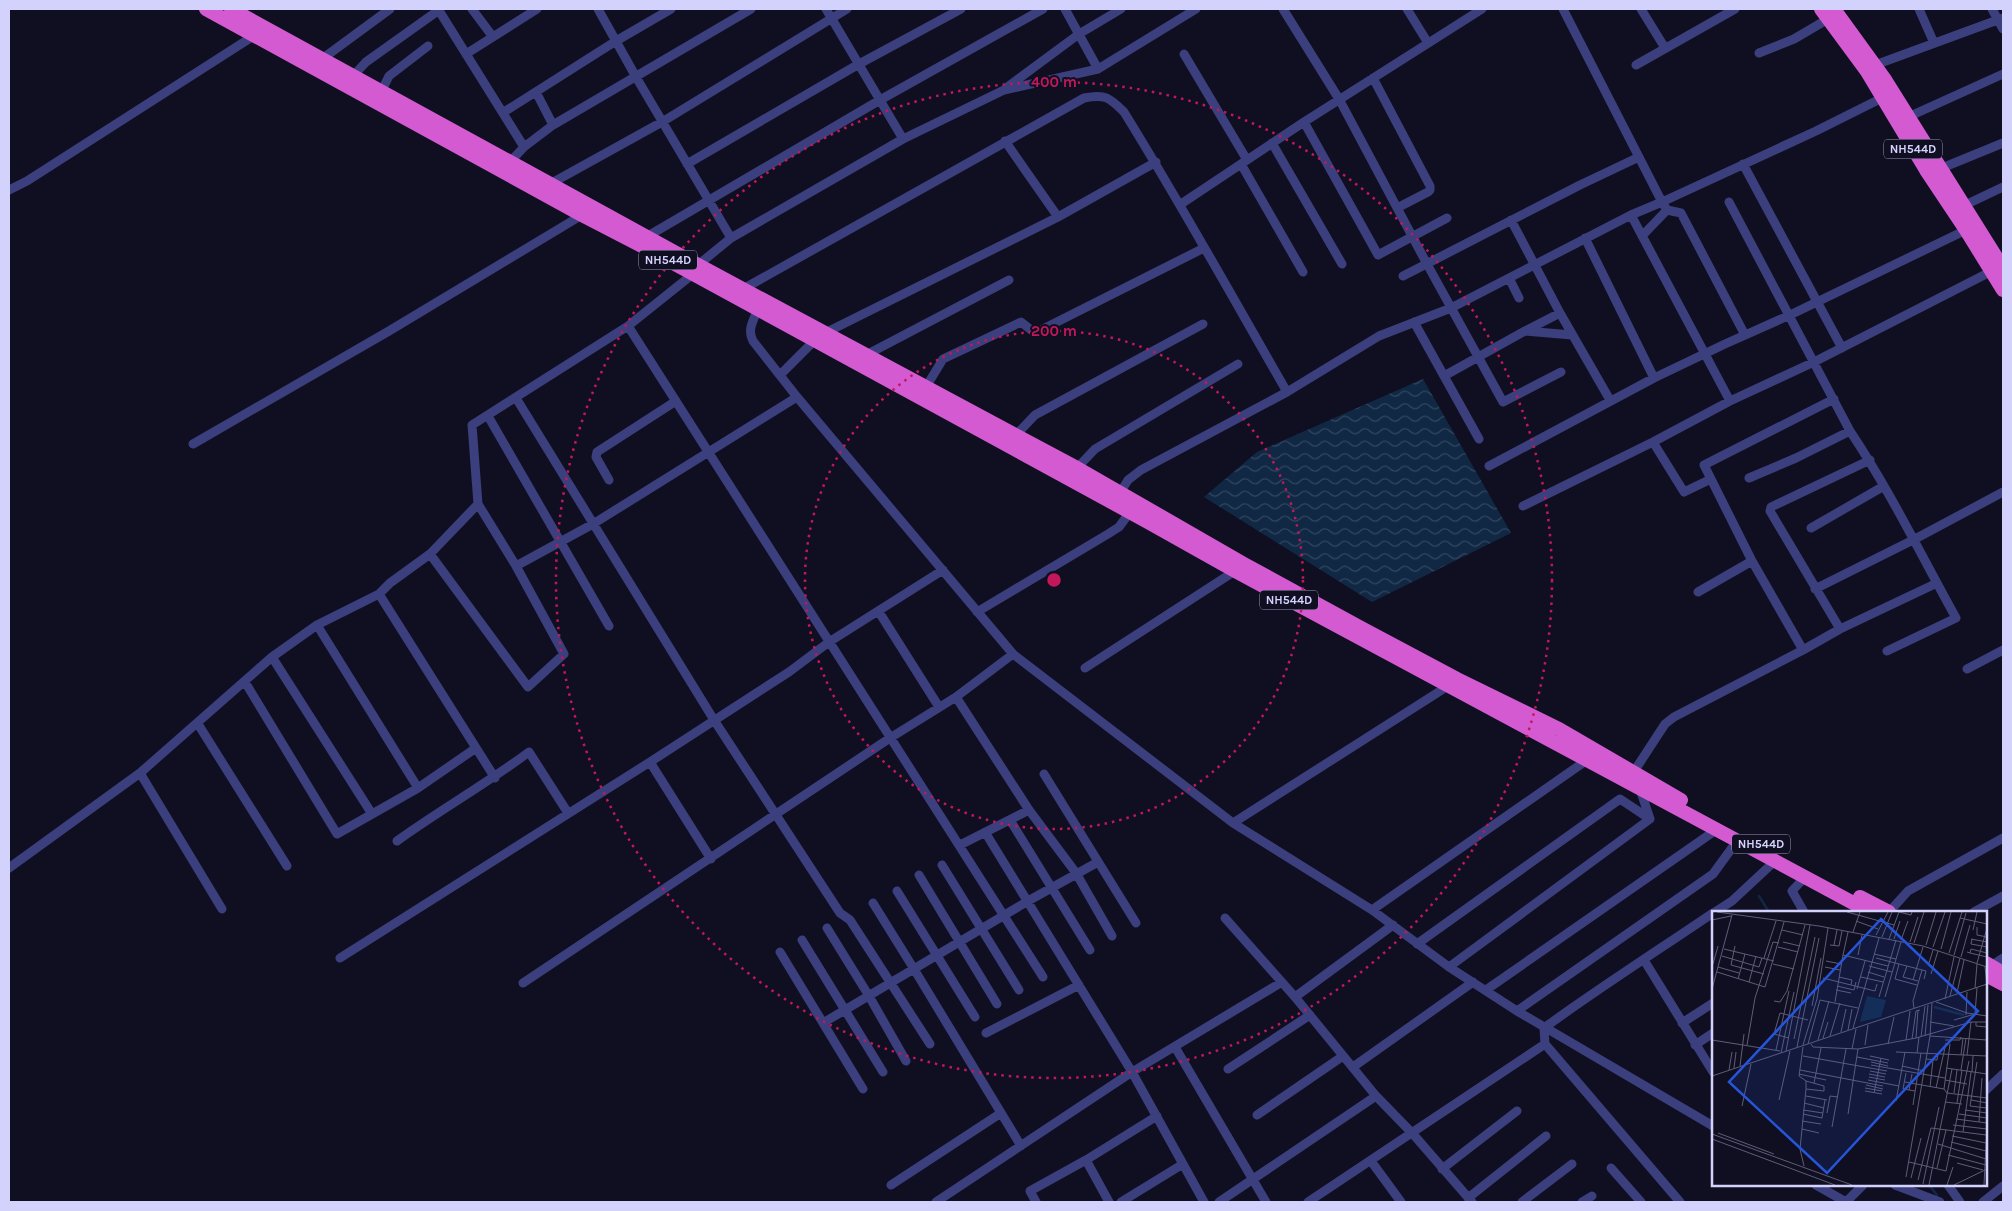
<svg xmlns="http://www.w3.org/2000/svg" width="2012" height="1211" font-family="Karla,sans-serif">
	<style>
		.water { fill: url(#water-waves) }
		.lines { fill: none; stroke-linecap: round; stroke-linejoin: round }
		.stream { stroke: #102844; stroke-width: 2.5 }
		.minor { stroke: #3c3f7e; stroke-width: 9 }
		.trunk { stroke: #d45ad2; stroke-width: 14 }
		.ring { fill: none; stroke: #c2185b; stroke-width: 2.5; stroke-dasharray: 2.5 5 }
		.labels { text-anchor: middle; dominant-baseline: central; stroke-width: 4; stroke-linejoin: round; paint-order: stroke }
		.shield { fill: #100f21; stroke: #9898bb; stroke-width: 1 }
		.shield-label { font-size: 12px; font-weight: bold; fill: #d3d2fd }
		.inset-river { fill: none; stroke: #102844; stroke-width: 2.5 }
		.inset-road { fill: none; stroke: #5e5d79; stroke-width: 1 }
		.view { fill: #2655da; fill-opacity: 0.15; stroke: #2655da; stroke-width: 2.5 }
		.inset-edge { fill: none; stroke: #d3d2fd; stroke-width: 2.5 }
		.centre { fill: #c2185b; stroke: #100f21; stroke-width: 2.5 }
		.ring-label { font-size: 15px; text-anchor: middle; font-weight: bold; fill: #c2185b; stroke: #100f21; stroke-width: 4; stroke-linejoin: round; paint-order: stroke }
	</style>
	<defs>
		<pattern id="water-waves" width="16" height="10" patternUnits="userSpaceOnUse" patternTransform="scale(1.25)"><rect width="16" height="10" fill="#102844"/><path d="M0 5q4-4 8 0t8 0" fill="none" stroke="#324660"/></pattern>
	</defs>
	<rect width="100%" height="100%" fill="#100f21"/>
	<path class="water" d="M 1423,379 L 1511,533 L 1372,602 L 1204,497 L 1257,452 Z"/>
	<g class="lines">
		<path class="stream" d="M 1759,896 L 1769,912
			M 1929,1185 L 1937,1195"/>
		<path class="minor" d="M 438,9 L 524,147
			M 472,9 L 493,37
			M 598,9 L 636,77 L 731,238
			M 826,9 L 903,139
			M 1065,9 L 1098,69
			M 1283,9 L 1339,99 L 1427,264 L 1503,402 L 1561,372
			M 1407,9 L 1428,43
			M 1563,9 L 1662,202 L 1667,210 L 1681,213 L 1745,335
			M 1641,9 L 1665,48
			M 1919,9 L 1934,43
			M 1992,9 L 2003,29
			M 1759,53 L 1794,39 L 1828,19
			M 466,54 L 537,9
			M 1184,54 L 1247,160
			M 322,59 L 390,9
			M 1636,65 L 1735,9
			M 1875,65 L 2003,18
			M 353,76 L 366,62 L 439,10
			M 1373,78 L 1430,186 L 1430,190 L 1428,192 L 1397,208
			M 1006,88 L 1079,34 L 1121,9
			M 381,92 L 389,76 L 428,46
			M 536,92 L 553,125
			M 504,112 L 616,41 L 671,9
			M 1908,117 L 2003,74
			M 1304,122 L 1378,255 L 1447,218
			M 1005,141 L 1058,217
			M 1272,143 L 1342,264
			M 511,161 L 524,147 L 553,125 L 751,9
			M 687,164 L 859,64 L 961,9
			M 1241,164 L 1303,272
			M 1743,164 L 1842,348
			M 1937,170 L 2003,143
			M 550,184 L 662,122 L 847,9
			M 9,190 L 27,181 L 255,35
			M 1729,202 L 1850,431 C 1890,491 1921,555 1956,618 L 1887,651
			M 1181,204 L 1304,122 L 1482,9
			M 1963,206 L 2003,187
			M 1631,215 L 1730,401
			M 1511,220 L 1560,313 L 1610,400
			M 648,236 L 880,100 L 1043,9
			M 1642,236 L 1667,210
			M 1585,238 L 1654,378
			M 698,265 L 731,238 L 903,139 L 1004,90 L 1098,69 L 1196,9
			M 1403,276 L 1580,185 L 1639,157
			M 1509,278 L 1519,298
			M 743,289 L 1084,98 C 1105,94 1109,97 1124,112 C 1181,204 1233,298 1287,392
			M 758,309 C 753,321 747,330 753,341 L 797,397 L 1013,654 L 1233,823 L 1372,910 L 1449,967 L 1517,1011 L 1713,1126
			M 1414,322 L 1479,439
			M 628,326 L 1043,977
			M 1525,331 L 1572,335
			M 825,333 L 1058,217 L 1156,162
			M 866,355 L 1009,280
			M 780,375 L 814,341
			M 1444,376 L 1525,331 L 1560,313
			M 926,387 L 943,359 L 1021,322 L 1035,333 L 1204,248
			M 516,398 L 714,720 L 840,913 L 850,920 L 930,1044
			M 488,416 L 609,626
			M 1016,435 L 1035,415 L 1203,324
			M 1653,442 L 1684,492 L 1711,479
			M 193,444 L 389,331 L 582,215
			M 1489,466 L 1654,378 L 1725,344 L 1790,315 L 1966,230
			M 1077,468 L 1095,449 L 1238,364
			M 1749,478 L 1796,458 L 1850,431
			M 609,480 L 596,457 L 597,452 L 676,401
			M 1120,493 L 1128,480 L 1141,470 L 1287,392 L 1379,336 L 1451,308 L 1631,215 L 1662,202 L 1816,131 L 1882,98
			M 1523,506 L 1653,442 L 1730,401 L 1814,362 L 1992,271
			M 1811,528 L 1884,486
			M 430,554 L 528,687 L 564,654 L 516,566 L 478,504
			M 516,566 L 593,524 L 797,397
			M 1815,589 L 1915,539 L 2003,492
			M 1698,592 L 1752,561
			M 379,594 L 495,778
			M 879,612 L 939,707
			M 977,612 L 1108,534 L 1119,527 L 1130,512
			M 317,625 L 418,788
			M 1840,629 L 1770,511 L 1771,507 L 1870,460
			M 1803,650 L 1752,561 L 1704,465 L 1834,399
			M 272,657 L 372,814
			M 1085,668 L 1235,571
			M 1967,669 L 2003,650
			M 245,682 L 337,834 L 418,788 L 476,748
			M 956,697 L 1029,810 L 1076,873 L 1112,936
			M 198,724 L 287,866
			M 650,762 L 711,859
			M 140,773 L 222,909
			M 1633,773 L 1665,724 L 1674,717 L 1803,650 L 1840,629 L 1937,583
			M 1044,774 L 1136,923
			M 1010,820 L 1090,950
			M 1233,823 L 1448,686
			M 985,832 L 1132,1072 L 1204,1202
			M 397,841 C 440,810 486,784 529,752 L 568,813
			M 960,845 L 1029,810
			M 942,865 L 1019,990
			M 9,868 L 140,773 L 272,657 L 317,625 L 379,594 L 390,583 L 430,554 L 478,504 L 472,425 L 628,326 L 693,274
			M 919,875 L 997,1004
			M 897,891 L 975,1017
			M 873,903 L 914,969 L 1021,1146
			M 1372,910 L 1587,760
			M 1715,912 L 1732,901 L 1775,861
			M 1804,912 L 1792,891 L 1805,877
			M 1889,912 L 1908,891 L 2003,838
			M 1974,912 L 2003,896
			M 1225,918 L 1295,997 L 1376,1096 L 1413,1134 L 1472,1202
			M 827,928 L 869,996 L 906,1061
			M 802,940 L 883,1072
			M 1417,944 L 1620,799 L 1650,819
			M 780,952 L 863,1089
			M 340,958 L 650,762 L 789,672 L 829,642 L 943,570
			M 1644,960 L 1713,1072
			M 1991,966 L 2003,958
			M 1449,967 L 1650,819 L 1640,789
			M 523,983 L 890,738 L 956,697 L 1013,654
			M 1486,990 L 1716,830
			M 1295,997 L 1393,925
			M 1517,1011 L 1713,874 L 1737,841
			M 823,1023 L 1028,901 L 1098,862
			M 1682,1023 L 1713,1003
			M 986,1033 L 1079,985
			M 1695,1045 L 1713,1033
			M 1175,1047 L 1266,1202
			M 1353,1067 L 1473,982
			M 1228,1069 L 1310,1015
			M 1986,1090 L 2003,1074
			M 1257,1115 L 1343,1056
			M 1086,1160 L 1109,1202
			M 1371,1161 L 1401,1202
			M 1611,1168 L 1641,1202
			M 1442,1169 L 1517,1111
			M 891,1185 L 1001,1113
			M 1816,1185 L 1846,1202
			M 1895,1185 L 1940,1202
			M 1948,1185 L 1960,1202
			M 1468,1198 L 1546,1136
			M 936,1202 L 1132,1072 L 1282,982
			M 1036,1202 L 1030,1191 L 1086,1160 L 1157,1116
			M 1121,1202 L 1183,1164
			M 1219,1202 L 1376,1096
			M 1308,1202 L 1545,1044
			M 1522,1202 L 1572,1164
			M 1582,1202 L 1592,1196
			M 1680,1202 L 1545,1044 L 1544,1028 C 1599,988 1657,951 1713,913
			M 1846,1202 L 1863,1185
			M 1983,1202 L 2003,1186"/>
		<path class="trunk" d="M 206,9 L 582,215 L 640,245 L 1148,522 L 1235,571 L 1870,912
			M 231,9 L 698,265 L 1077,468 L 1244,564 L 1361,628 L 1457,679 L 1559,729 L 1681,800
			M 1821,9 L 1866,70 L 1926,170 L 1966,230 L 2003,290
			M 1834,9 L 1884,78 L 2003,268
			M 1860,897 L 1889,912
			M 1986,963 L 2003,973
			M 1986,975 L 2003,984"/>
	</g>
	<g class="ring">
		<circle cx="1054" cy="580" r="249"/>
		<circle cx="1054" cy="580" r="498"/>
	</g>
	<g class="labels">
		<g class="shield">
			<rect x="1884" y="139.5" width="58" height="19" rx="4"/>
			<rect x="639" y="250.5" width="58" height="19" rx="4"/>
			<rect x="1260" y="590.5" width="58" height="19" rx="4"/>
			<rect x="1732" y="834.5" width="58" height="19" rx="4"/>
		</g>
		<g class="shield-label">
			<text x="1913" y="149">NH544D</text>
			<text x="668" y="260">NH544D</text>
			<text x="1289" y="600">NH544D</text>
			<text x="1761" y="844">NH544D</text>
		</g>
	</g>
	<g transform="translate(1712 911)">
		<rect width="275" height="275" fill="#100f21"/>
		<path d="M 155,85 L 174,89 L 169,106 L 148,111 Z" fill="#102844"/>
		<path class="inset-river" d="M 222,96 L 252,104"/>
		<path class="inset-road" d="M 5,1 L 107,15 L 211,35 L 275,56M 135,1 L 182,14M 187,1 L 199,4 L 200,1M 248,7 L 275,13M 0,9 L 19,5M 144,10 L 166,18M 265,16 L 265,24 L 275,26M 70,19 L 91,24M 261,19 L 265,1M 141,21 L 148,1M 164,24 L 176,1M 170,26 L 180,1M 177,28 L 187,1M 182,28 L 188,10M 259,28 L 275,31M 260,28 L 259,33 L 275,36M 189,29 L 196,10M 71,31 L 88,35M 198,31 L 206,6M 202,32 L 212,1M 118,34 L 127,35 L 130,20M 122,34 L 125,19M 214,34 L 224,1M 23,35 L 19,54 L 52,63M 66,36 L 86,41M 221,36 L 233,1M 12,38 L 62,50M 229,38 L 239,1M 255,41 L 258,42 L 259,38 L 275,42M 237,42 L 250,1M 258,42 L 275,46M 162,43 L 184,48M 131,44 L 136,21M 146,44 L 150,24M 242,44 L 254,2M 10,45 L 47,56 L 50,47M 249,46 L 258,14M 52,47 L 64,10M 164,47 L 214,60 L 212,68M 114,50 L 129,53M 214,51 L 217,52 L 221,39M 265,52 L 275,17M 1,53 L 6,35M 61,53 L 82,58M 187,53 L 183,68 L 205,74M 157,55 L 180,61M 195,55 L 191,66 L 206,70M 6,56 L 27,62M 113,56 L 128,59M 273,56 L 275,73M 5,61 L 53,76 L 72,11M 156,61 L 172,66M 219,63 L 226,40M 127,66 L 140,69 L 139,74M 149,66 L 171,71M 111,67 L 163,80 L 165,73M 26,68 L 33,43M 201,69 L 211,36M 37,71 L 44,45M 125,75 L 142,79 L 144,71M 263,77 L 265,53M 0,78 L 20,4M 145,78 L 153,50M 124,79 L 139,82M 245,82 L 252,49M 238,85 L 248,47M 167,86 L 184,29M 173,86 L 189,31M 233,88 L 242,46M 62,90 L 68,91 L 75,80 L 93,14M 123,91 L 131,44 L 176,55M 224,91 L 255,102 L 275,105M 220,92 L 218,125 L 275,129M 100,95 L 109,47M 202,97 L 201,90 L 210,59M 254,104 L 255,81M 242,109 L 263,103 L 265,77M 218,111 L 242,115M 264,111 L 264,115 L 275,116M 141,117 L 167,27M 136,119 L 140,98M 129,121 L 134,98M 118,125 L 128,92M 213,125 L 216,94M 209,126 L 213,95M 77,127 L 62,123 L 68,102 L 96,109M 111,127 L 116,111M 204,127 L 206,99M 82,128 L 103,26M 200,128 L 204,100 L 208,99M 0,129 L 68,140M 106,129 L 117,90M 194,129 L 198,100M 233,129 L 248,129 L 249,126M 96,133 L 108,89 L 146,97M 99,133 L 101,136 L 146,138 L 204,127 L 259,111 L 275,111M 176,133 L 182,106M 35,134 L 43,87 L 61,31 L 67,32M 91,134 L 105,88 L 116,17M 153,134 L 156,114M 85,136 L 107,27M 91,136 L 87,165 L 94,170 L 94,178 L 88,238 L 92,255M 140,138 L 144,118M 64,139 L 77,80M 74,140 L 98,14M 184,141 L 275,145M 69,142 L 82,81M 205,142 L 207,126M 249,144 L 251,127M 255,144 L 259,111M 91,145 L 175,160M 158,145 L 177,149M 145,146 L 176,152M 214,148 L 225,149 L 226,143M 159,151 L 176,155M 159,154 L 233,167M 28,155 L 32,123M 190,155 L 212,160M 22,157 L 24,141M 234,157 L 275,163M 17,159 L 20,141M 88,159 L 171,175M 249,159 L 254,127M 158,160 L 174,163M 260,161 L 261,145M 194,162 L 191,178 L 203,180M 87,163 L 114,169M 157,163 L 173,166M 0,165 L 275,73M 157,166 L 173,169M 156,169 L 187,175M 233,169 L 255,173M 94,170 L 112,175 L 112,180 L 94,178M 193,171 L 232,178 L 235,182 L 275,187M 102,172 L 109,137M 154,174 L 171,178M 218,176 L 221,149M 153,177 L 170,180M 224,177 L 234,132M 232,178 L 238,133M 197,179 L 200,163M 153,180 L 170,183M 162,182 L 169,147M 242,182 L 245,159M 94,185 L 115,189M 67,189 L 78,140M 259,189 L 275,192M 184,190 L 193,141M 233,191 L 250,193M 92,192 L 112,197M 245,192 L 250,159M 201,194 L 209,142M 30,195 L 39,153M 258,195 L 265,151M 258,195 L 275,197M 91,199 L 111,202M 253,199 L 275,202M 115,202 L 118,185 L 126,186M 91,203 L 110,207 L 113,189M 136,203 L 146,138M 247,203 L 275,207M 244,208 L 275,212M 90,210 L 109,213M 267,211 L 270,167M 241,214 L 275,218M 120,216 L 134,138M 90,218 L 107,222M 251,221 L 259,161M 6,222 L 62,243M 0,223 L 140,274M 240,225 L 274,232M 0,228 L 123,274M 239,231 L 274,240M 226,233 L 274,248M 236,244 L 274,254M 197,251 L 234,260 L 257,150M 245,252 L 271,259M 225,257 L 234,219M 194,266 L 218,125M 199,267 L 209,227M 206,269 L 219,217 L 274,224M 211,273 L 227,196M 217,274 L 240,158M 235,274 L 241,256M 242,274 L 275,258M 272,274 L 275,214"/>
		<path class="view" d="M 169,8 L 266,100 L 115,262 L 17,171 Z"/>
		<rect width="275" height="275" class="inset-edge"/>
	</g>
	<circle cx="1054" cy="580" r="8" class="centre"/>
	<g class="ring-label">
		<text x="1054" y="87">400 m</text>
		<text x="1054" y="336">200 m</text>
	</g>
	<rect width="2012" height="1211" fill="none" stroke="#d3d2fd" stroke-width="20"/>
</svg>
